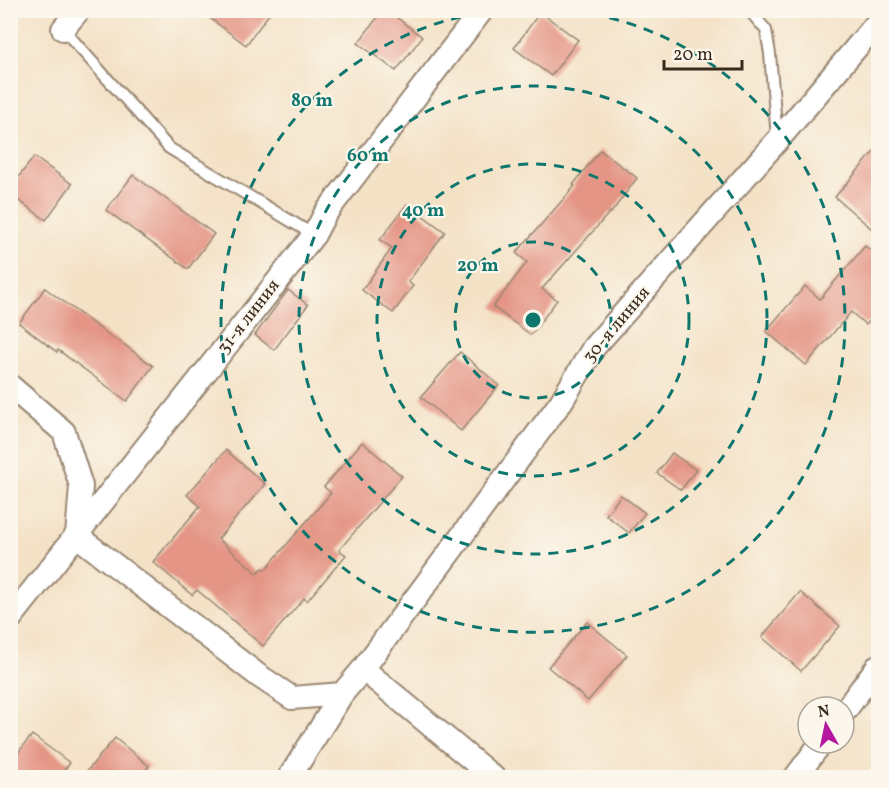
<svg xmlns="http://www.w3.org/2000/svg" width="889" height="788" font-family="Vollkorn,serif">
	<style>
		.building { fill: #e49585 }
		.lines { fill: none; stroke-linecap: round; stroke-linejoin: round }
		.service-casing { stroke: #988672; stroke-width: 14 }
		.minor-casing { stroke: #988672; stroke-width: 26 }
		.service { stroke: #fff; stroke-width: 10 }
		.minor { stroke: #fff; stroke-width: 22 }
		.ring { fill: none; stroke: #0f766e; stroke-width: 3; stroke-dasharray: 10 8 }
		.labels { text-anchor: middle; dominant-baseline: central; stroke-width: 4.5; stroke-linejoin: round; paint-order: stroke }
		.street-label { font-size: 18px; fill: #3b2a1e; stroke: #fbf7ec }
		.centre { fill: #0f766e; stroke: #fbf7ec; stroke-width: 3 }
		.ring-label { font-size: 18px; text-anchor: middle; font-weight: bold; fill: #0f766e; stroke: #fbf7ec; stroke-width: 4.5; stroke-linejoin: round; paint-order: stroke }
	</style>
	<rect width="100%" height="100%" fill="#fbf7ec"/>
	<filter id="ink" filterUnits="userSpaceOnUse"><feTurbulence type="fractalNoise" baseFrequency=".0167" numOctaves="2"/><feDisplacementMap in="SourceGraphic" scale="12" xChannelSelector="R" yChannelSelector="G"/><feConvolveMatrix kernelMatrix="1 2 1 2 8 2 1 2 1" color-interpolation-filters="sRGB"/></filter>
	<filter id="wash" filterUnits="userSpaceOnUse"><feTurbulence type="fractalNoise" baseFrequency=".008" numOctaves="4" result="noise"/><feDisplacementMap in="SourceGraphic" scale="24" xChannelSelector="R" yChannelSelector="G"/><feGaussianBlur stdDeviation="1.35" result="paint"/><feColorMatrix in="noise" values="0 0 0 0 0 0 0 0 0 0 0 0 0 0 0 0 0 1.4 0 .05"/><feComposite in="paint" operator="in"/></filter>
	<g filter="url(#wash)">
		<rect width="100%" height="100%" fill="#f4e2c7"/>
		<g id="blocks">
			<path class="building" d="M 199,10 L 272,10 L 246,45 Z
				M 383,10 L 387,10 L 422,37 L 396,71 L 358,43 Z
				M 540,12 L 578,40 L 551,76 L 514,48 Z
				M 879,146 L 879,235 L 835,197 Z
				M 600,150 L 637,178 L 611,213 L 610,212 L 542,289 L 557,300 L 531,335 L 493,307 L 527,262 L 516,253 L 575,186 L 573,185 Z
				M 34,157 L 72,184 L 46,220 L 10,194 L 10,188 Z
				M 133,175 L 214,234 L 188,269 L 106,210 Z
				M 407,204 L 445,232 L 408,282 L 413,286 L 393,313 L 362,290 L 392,248 L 380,240 Z
				M 865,246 L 879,257 L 879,311 L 866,325 L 851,312 L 806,365 L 766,331 L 805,286 L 820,299 Z
				M 45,288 L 114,339 L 115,338 L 153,366 L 127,401 L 58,350 L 57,352 L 19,323 Z
				M 288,290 L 308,305 L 274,350 L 255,335 Z
				M 460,352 L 499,385 L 461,431 L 421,397 Z
				M 362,442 L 402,476 L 339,550 L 346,555 L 307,601 L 304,598 L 263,646 L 197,590 L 192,595 L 153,562 L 200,506 L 187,495 L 226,450 L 265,484 L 218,539 L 257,573 L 263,568 L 265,570 L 331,493 L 324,487 Z
				M 672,453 L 696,470 L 681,490 L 657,473 Z
				M 621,495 L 645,513 L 629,533 L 606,515 Z
				M 800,592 L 840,626 L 801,671 L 762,637 Z
				M 587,622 L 627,655 L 588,701 L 548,667 Z
				M 32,735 L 70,763 L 58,777 L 10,777 L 10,763 Z
				M 115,738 L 149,766 L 140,777 L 82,777 Z"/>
		</g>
	</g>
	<g filter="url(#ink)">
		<use href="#blocks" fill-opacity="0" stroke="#988672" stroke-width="1.5"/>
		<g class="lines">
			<defs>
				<path id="service" d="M 749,10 L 766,30 L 770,54 L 777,138
					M 63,29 L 169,148 L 314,235"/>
				<path id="minor" d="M 63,29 L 79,10
					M 10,386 L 64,432 L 81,486 L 77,536 L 259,676 L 292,698 L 342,694
					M 10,619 L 314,235 L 325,214 L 482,10
					M 363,669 L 494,778
					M 844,712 L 878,666
					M 289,778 L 342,694 L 363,669 L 561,402 L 594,347 L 777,141 L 878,22
					M 795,778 L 821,743"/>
			</defs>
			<use href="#service" class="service-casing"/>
			<use href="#minor" class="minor-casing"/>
			<use href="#service" class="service"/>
			<use href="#minor" class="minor"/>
		</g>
	</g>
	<g class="ring">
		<circle cx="533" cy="320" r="78"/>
		<circle cx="533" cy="320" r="156"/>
		<circle cx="533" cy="320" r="234"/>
		<path d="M574 11A312 312 0 1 1 492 11"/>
	</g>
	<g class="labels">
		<g class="street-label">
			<text transform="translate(249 317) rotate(-52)">31-я линия</text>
			<text transform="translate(617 325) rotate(-50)">30-я линия</text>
		</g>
	</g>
	<circle cx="533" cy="320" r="9" class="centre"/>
	<g class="ring-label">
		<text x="312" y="106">80 m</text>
		<text x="368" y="161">60 m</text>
		<text x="423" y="216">40 m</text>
		<text x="478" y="271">20 m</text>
	</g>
	<rect width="889" height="788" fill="none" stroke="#fbf7ec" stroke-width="36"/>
	<g transform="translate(826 725) rotate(351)"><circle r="28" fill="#fbf7ec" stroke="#aea59a" stroke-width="1.5"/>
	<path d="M0-4.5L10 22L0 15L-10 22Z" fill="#b5179e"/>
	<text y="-9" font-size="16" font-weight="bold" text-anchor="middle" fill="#3b2a1e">N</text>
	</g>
	<path d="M664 60v9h78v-9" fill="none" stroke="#3b2a1e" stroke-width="3"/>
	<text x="673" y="60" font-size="18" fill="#3b2a1e" stroke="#fbf7ec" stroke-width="4.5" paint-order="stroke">20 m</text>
</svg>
